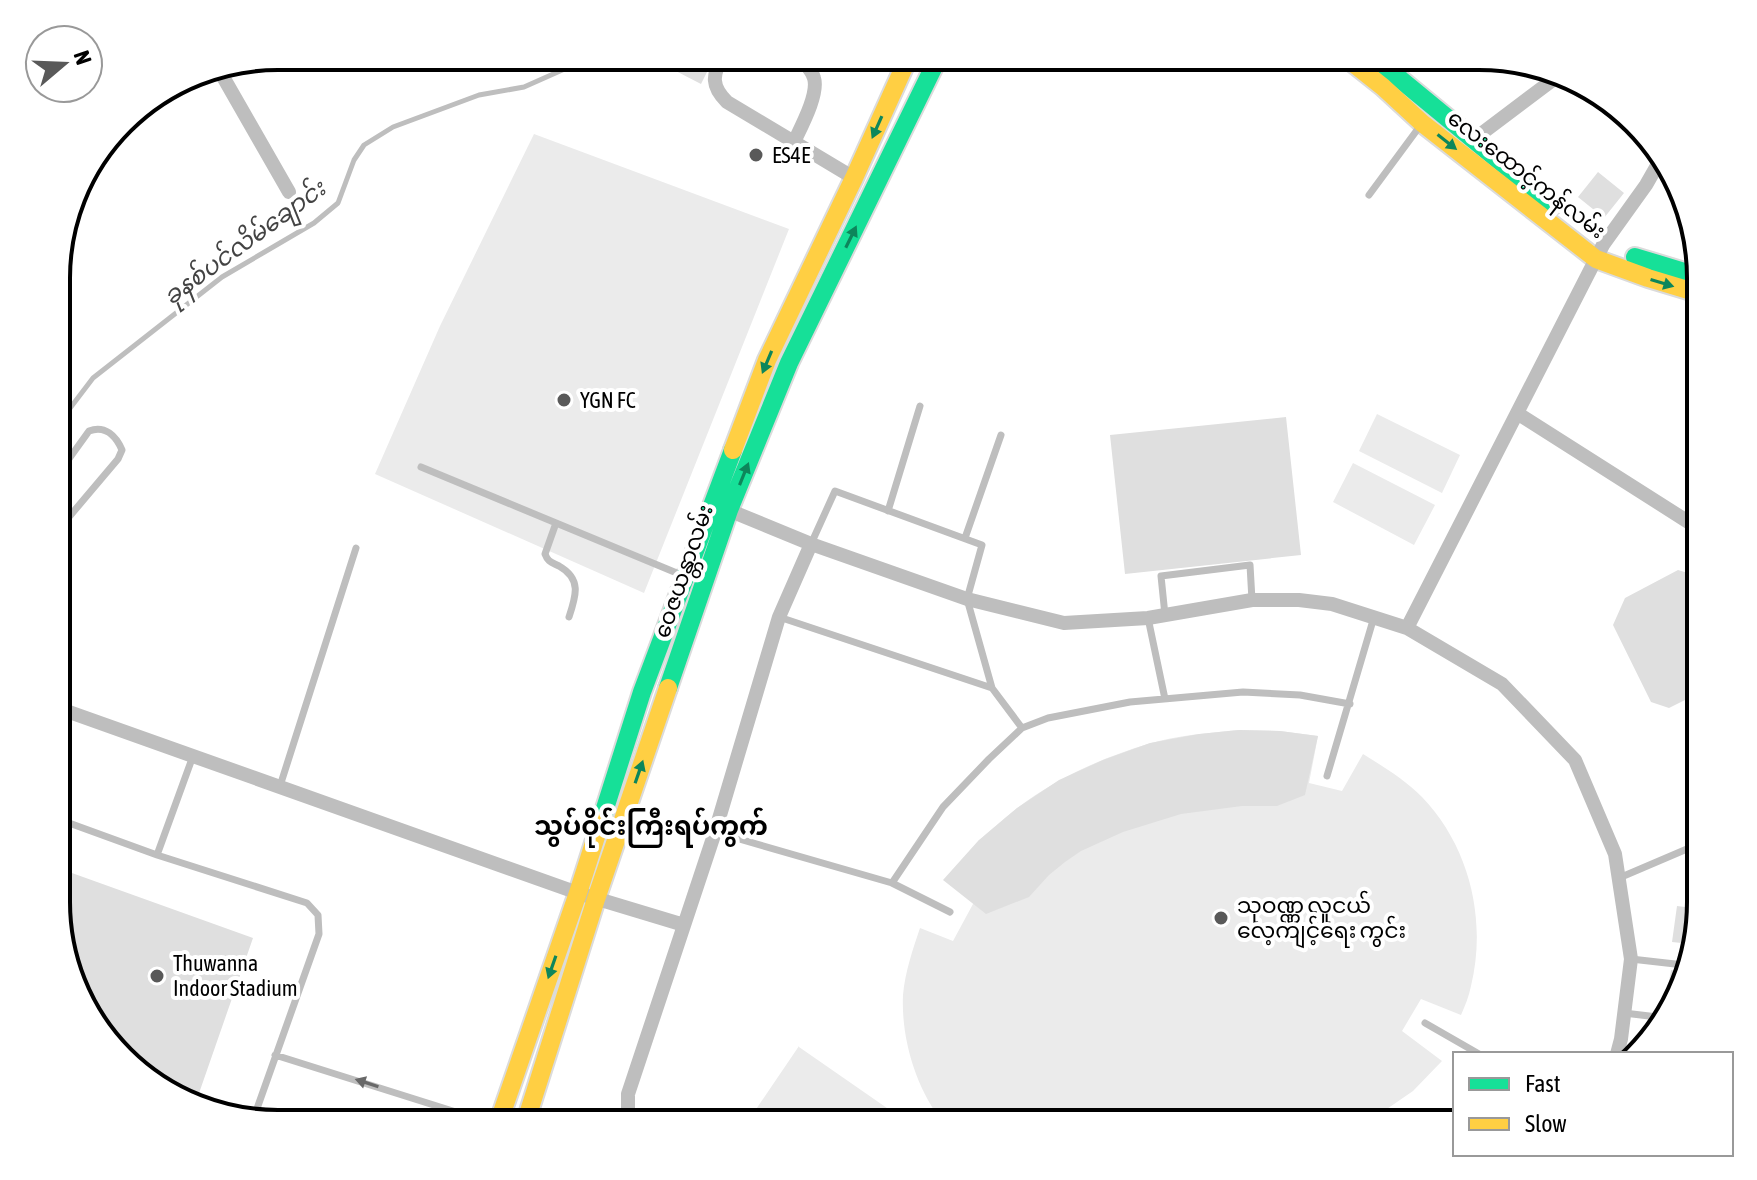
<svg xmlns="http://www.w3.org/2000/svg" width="1757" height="1180" font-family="'Asap Condensed','Noto Sans Myanmar',sans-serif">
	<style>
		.green { fill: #ebebeb }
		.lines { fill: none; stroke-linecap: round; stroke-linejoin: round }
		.stream { stroke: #bebebe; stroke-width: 5 }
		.building { fill: #dfdfdf }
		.fast-casing { stroke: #dbdbdb; stroke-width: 22 }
		.slow-casing { stroke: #dbdbdb; stroke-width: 22 }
		.lane { stroke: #bebebe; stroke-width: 7 }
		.street { stroke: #bebebe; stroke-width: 14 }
		.fast { stroke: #16e098; stroke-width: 18 }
		.slow { stroke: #ffcf43; stroke-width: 18 }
		.oneway { fill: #0d865b }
		.oneway2 { fill: #686868 }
		.poi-dot { fill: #595959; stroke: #fff; stroke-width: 3 }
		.labels { text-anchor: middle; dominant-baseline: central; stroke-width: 8; stroke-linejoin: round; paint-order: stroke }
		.poi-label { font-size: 22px; fill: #000; stroke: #fff; text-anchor: start }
		.street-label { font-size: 22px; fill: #000; stroke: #fff }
		.water-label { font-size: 24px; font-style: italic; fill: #434343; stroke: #fff }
		.quarter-label { font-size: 26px; font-weight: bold; fill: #000; stroke: #fff }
		.rim { fill: none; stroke: #000; stroke-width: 4 }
	</style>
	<rect width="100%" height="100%" fill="#fff"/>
	<path class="green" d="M 534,134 L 789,229 L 644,593 L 375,474 L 440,326 Z
		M 1377,414 L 1460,455 L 1442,493 L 1359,451 Z
		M 1353,463 L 1435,505 L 1414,545 L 1333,502 Z
		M 1239,730 L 1280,731 L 1318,736 L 1309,783 L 1342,791 L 1363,754 C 1384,767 1405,780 1422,797 C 1470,847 1487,920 1471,986 C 1469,996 1465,1006 1461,1015 L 1421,999 L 1402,1031 L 1442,1061 L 1413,1091 L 1365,1124 L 944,1124 C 916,1089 901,1039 903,995 C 905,972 913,949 920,928 L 953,941 L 973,904 L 978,841 C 991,830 1003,819 1016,809 C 1055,779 1101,758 1148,744 C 1177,735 1209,733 1239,730 Z
		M 799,1046 L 799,1047 L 910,1124 L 746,1124 Z"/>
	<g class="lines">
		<path class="stream" d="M 58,424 L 93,378 L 222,277 L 314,223 L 338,203 L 354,160 L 364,145 L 393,127 L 479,95 L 524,87 L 578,63 L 588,56"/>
	</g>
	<path class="building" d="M 657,56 L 715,56 L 701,84 L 670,68 Z
		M 1598,172 L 1624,193 L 1604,218 L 1578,197 Z
		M 1286,417 L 1301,555 L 1125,574 L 1110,435 Z
		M 1678,570 L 1701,577 L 1701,692 L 1669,708 L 1651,702 L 1613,625 L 1625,598 Z
		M 1239,730 L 1280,731 L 1318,736 L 1305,795 L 1277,806 L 1242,806 L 1181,814 L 1123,832 L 1081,851 L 1065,862 L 1049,875 L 1029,897 L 986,914 L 943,880 L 978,841 L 1017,808 L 1059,780 L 1103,760 L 1150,743 L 1199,734 Z
		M 58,868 L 253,938 L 197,1099 L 154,1086 L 86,1013 L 58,931 Z
		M 1677,906 L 1701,909 L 1701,916 L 1691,944 L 1672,942 Z
		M 1671,970 L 1682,972 L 1670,1006 L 1665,1006 Z"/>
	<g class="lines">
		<defs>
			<path id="fast" d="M 1372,56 L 1553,205
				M 1635,257 L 1701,277
				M 668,688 L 729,510 L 789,363 L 939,56
				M 601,821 L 642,692 L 733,450"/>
			<path id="slow" d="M 1344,56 L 1383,87 L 1422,123 L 1596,259 L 1648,278 L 1701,294
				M 733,450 L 767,360 L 854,178 L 909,56
				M 498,1124 L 578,893 L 601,821
				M 525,1124 L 596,899 L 668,688"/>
		</defs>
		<use href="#fast" class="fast-casing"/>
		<use href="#slow" class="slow-casing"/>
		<path class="lane" d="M 1369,195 L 1420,126
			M 421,467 L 684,576
			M 58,474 L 89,431 C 105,425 116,436 122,450 L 118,459 L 58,530
			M 888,511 L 920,406
			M 556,523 L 545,554 C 548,562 551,562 559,566 C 582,579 576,596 569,617
			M 965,538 L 1001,435
			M 811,544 L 835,491 L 982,545 L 967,599 L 992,688 L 1022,728 L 1048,718 L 1130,702 L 1243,692 L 1300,695 L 1350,704
			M 1165,615 L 1161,576 L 1250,565 L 1252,600
			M 779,617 L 992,688
			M 1148,618 L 1165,699
			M 1327,776 L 1374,617
			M 280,786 L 356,548
			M 58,819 L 157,855 L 307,903 L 318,915 L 319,934 L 254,1117
			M 715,832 L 892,883 L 950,912
			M 157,855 L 193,756
			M 1619,878 L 1701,843
			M 892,883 L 943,807 L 989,759 L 1022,728
			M 1631,959 L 1684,965
			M 1624,1013 L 1666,1018
			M 1425,1023 L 1479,1054
			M 275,1055 L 494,1124"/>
		<path class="street" d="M 723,56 C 712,75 711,86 727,102 L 854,178
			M 218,68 L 289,192
			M 1395,74 L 1414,56
			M 1473,140 L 1554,79
			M 794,142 C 801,127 819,94 814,78 C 812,70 804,63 799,56
			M 1517,413 L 1701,530
			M 721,507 L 811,544 L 967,599 L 1064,623 L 1148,618 L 1252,600 L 1299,600 L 1332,604 L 1407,628 L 1502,684 L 1575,760 L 1615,854 L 1631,959 L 1621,1039 L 1617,1054
			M 1407,628 L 1603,245 L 1646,185 L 1662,157
			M 58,708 L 578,893 L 684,925
			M 628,1124 L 628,1094 L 715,832 L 779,617 L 811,544"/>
		<use href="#fast" class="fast"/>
		<use href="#slow" class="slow"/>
	</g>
	<defs><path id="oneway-solid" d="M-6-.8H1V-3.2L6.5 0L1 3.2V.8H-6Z" transform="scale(2)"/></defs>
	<g class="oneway">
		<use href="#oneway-solid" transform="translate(877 127) rotate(114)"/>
		<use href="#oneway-solid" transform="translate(1447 142) rotate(38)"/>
		<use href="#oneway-solid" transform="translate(851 237) rotate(-64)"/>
		<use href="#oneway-solid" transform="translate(1662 283) rotate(17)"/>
		<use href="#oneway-solid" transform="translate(767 362) rotate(113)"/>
		<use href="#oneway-solid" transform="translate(744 474) rotate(-68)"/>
		<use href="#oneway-solid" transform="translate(639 772) rotate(-71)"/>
		<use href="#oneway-solid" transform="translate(552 967) rotate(109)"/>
	</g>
	<use class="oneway2" href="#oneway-solid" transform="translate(367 1083) rotate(-162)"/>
	<g class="poi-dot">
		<circle cx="756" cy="155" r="8"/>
		<circle cx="564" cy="400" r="8"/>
		<circle cx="1221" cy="918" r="8"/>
		<circle cx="157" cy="976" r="8"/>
	</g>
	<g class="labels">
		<g class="poi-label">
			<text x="772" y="155">ES4E</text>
			<text x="580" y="400">YGN FC</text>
			<text x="1237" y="905">သုဝဏ္ဏ လူငယ်<tspan x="1237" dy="25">လေ့ကျင့်ရေး ကွင်း</tspan></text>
			<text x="173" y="963">Thuwanna<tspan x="173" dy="25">Indoor Stadium</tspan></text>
		</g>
		<g class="street-label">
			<text transform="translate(1527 174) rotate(38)">လေးထောင့်ကန်လမ်း</text>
			<text transform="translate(683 571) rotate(-71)">ဝေဇယန္တာလမ်း</text>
		</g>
		<g class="water-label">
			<text transform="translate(244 242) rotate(-36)">ခုနစ်ပင်လိမ်ချောင်း</text>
		</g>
		<g class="quarter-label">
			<text x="651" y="826">သွပ်ဝိုင်းကြီးရပ်ကွက်</text>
		</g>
	</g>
	<path d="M0 0H1757V1180H0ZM278 70H1479A208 208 0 0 1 1687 278V902A208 208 0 0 1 1479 1110H278A208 208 0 0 1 70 902V278A208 208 0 0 1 278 70Z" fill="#fff" fill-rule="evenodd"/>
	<path class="rim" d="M278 70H1479A208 208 0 0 1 1687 278V902A208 208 0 0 1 1479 1110H278A208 208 0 0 1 70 902V278A208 208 0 0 1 278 70Z"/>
	<rect x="1453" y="1052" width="280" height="104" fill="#ffffff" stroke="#999999" stroke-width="2"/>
	<rect x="1469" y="1078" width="40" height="12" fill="#16e098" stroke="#999999" stroke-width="2"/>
	<text x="1525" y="1092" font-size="24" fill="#000000">Fast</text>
	<rect x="1469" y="1118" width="40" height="12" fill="#ffcf43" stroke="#999999" stroke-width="2"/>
	<text x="1525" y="1132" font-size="24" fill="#000000">Slow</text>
	<g transform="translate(64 64) rotate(71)"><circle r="38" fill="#ffffff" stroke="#999999" stroke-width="2"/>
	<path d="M0-6L14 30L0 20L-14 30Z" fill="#595959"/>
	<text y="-12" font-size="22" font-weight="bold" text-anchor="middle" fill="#000000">N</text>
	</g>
</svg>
